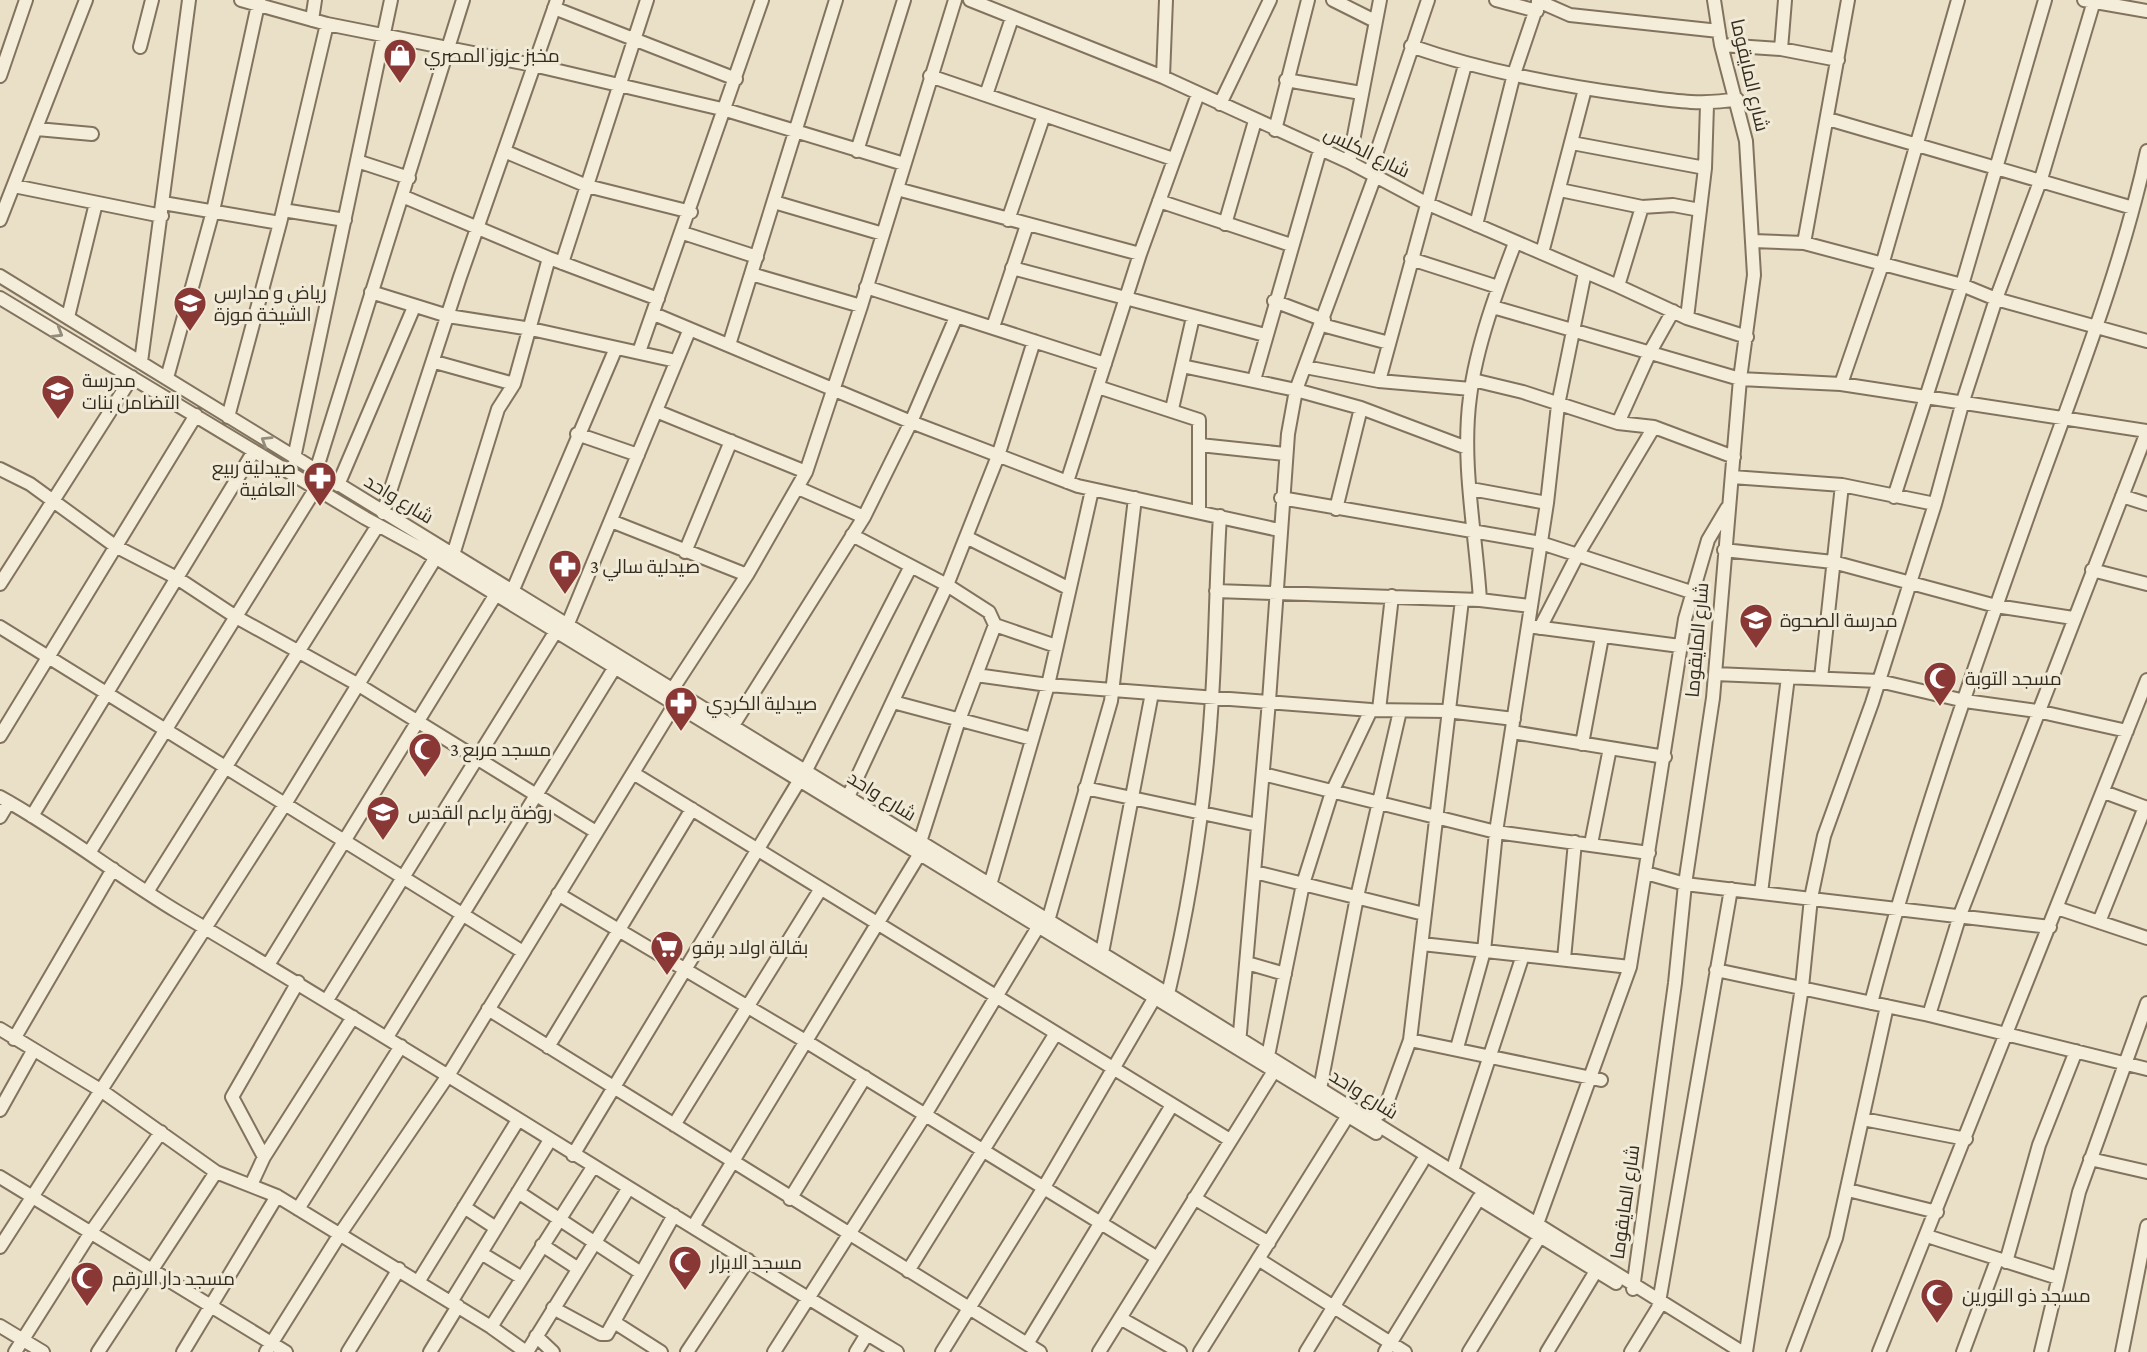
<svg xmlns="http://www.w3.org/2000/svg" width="2147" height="1352" font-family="'Crimson Pro',Cairo,serif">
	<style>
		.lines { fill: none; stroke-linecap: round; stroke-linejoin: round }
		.minor-casing { stroke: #82735f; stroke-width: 16 }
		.minor { stroke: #f4edd9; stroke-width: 12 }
		.oneway { stroke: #948c7d }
		.labels { text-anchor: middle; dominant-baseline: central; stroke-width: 6; stroke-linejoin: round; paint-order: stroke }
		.poi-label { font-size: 19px; fill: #342b21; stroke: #f1ead6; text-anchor: start }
		.street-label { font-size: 19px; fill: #342b21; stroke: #f1ead6 }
	</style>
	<rect width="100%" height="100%" fill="#e9e0c7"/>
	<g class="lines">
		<defs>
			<path id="minor" d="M 241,0 L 327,24 L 533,65 L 726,110 L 904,164
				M 970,0 L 1163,77 L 1349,162 L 1426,203 L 1618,286 L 1687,318 L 1747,337
				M 1333,0 L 1375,21
				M 1496,0 L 1537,11
				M 2084,0 L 2147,11
				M 1538,1 L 1570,15 L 1719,31
				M 554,8 L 736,79
				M 312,20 L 315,0
				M 1721,45 L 1781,49 L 1838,60
				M 1411,46 C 1482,71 1557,85 1631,95 C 1669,100 1700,106 1737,99
				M 140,47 L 152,0
				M 1781,49 L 1785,0
				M 0,76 L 26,0
				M 930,76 L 1173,159
				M 1163,77 L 1166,0
				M 1286,80 L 1361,93
				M 986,95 L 1012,18
				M 1220,104 L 1270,0
				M 1828,119 L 2133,208
				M 37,129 L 92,134
				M 1275,130 L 1308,0
				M 1572,143 L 1705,168
				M 504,151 L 587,186 L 691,212
				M 857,151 L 904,0
				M 357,161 L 409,178
				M 1349,162 L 1380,0
				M 1370,172 L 1428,0
				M 14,186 L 162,216
				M 897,189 L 1140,254
				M 1560,190 L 1642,207 L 1673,205 L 1700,210
				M 402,196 L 549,258 L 658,299
				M 1159,201 L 1291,245
				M 774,202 L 883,234
				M 163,203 L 280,223
				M 283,210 L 345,220
				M 0,220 L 86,0
				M 1008,220 L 1044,115
				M 1225,224 L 1255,121
				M 1476,225 L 1514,74 L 1539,0
				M 683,233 L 757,257
				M 1753,241 L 1804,243 L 1962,285 L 1996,299 L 2147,341
				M 1804,243 L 1848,0
				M 1542,253 L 1585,89
				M 1411,259 L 1498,287
				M 562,263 L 647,0
				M 1012,268 L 1265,335
				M 751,274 L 861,306
				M 0,276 L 1168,994 L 1742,1352
				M 1618,286 L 1642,207
				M 866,287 L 1105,364
				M 371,292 L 448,316 L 531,329 L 676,361
				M 0,298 L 365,518 L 420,548 L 1376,1133
				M 1274,301 L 1324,320
				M 1493,307 L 1740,379 L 1841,384 L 2147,431
				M 654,314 L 911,422 L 1078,486 L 1279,530
				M 68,317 L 96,203
				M 1687,318 L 1705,168 L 1707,105
				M 1322,325 L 1389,343
				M 993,327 L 1027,225
				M 729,345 L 836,0
				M 639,352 L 762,0
				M 141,362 L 189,0
				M 435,362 L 514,384
				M 1182,366 L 1296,390 L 1361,408 L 1467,448
				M 1305,367 L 1379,381 L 1471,389
				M 167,378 L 213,211 L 259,0
				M 1254,380 L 1320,150
				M 1473,380 L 1523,392 L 1618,423 L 1654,427 L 1734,457
				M 1379,381 L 1465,65
				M 1841,384 L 1882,265 L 1958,0
				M 1098,387 L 1199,420 L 1199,511
				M 1172,409 L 1193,317
				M 656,411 L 806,472
				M 228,417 L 280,223 L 327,24
				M 1618,423 L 1650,352 L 1673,311
				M 577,434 L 638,455
				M 1200,445 L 1285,454
				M 294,458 L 391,0
				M 0,469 L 30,484 L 115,546 L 177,578 L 236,617 L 357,684 L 596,832
				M 316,471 L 463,0
				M 1732,477 L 1842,485 L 1935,504
				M 1067,482 L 1140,254 L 1198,94
				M 338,485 L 414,307
				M 798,488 L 864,517
				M 1471,489 L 1547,503
				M 2122,496 L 2147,504
				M 1894,497 L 1962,285 L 2045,0
				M 1281,498 L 1541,543 L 1691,592
				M 1336,509 L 1361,408
				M 383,513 L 460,277 L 557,0
				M 611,521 L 747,575
				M 852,535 L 947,585 L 989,612 L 995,625 L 1056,646
				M 966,537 L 1068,588
				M 1724,550 L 1833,562 L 1996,606 L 2073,618
				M 685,552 L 731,441
				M 453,555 L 498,409 L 514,384 L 549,258
				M 2092,570 L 2147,584
				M 0,584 L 132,377
				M 1216,591 L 1480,600 L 1530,606
				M 512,592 L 616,348
				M 1480,600 C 1476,534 1461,463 1470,397 C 1476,347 1497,290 1515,243
				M 567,626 L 689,331
				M 0,627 L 523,952
				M 1535,627 L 1680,646
				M 1540,628 L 1578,554 L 1654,427
				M 1715,674 L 1879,681 L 1965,701 L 2037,711 L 2127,731
				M 976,675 L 1048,685 L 1371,710 L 1447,711 L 1514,719
				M 1821,678 L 1842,485
				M 672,690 L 747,575 L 806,472 L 861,306 L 955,0
				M 893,702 L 1032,739
				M 1379,710 L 1392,596
				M 732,727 L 864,517 L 911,422 L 956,317
				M 1512,732 L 1665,757
				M 0,736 L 196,415
				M 1582,744 L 1602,637
				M 805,772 L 910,568
				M 633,773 L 1230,1140
				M 1263,774 L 1496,832 L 1649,853
				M 1085,788 L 1258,825
				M 2104,792 L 2147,808
				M 0,797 C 62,831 118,876 178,912 C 420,1055 656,1207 897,1352
				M 848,797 L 947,585 L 998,456 L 1034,341
				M 32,816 L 254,451
				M 0,817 L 9,802
				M 920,842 L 959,720 L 995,625
				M 1591,844 L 1610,748
				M 89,853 L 316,488
				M 1255,872 L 1424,914
				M 1646,873 L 1685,884 L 2050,927
				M 990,885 L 1048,685 L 1092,490
				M 147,892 L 378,525
				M 1761,893 L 1788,677
				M 558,894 L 807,1042 L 1156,1257
				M 2057,908 L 2147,938
				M 1048,921 L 1111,701 L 1135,498
				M 2099,922 L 2145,807
				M 1422,944 L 1630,967
				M 1102,953 L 1152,693
				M 1564,959 L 1575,842
				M 1247,963 L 1285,974
				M 268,965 L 496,594
				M 1716,970 L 1929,1015 L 2147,1069
				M 1168,994 C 1191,898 1206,796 1212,698 C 1216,638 1216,577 1220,516
				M 327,1000 L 556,631
				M 1871,1003 C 1916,832 1975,665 2034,499 C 2075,385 2121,270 2147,151
				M 488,1009 L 1040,1352
				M 1929,1015 L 1960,915 L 2147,432
				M 0,1029 L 102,1091 L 216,1172 L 277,1196 L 491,1327 L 526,1352
				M 387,1037 L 615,667
				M 14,1039 L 113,869
				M 1410,1040 L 1601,1080
				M 1239,1044 L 1269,701 L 1288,434 L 1296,390 L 1375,176
				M 548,1047 L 692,809
				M 1457,1048 L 1484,951 L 1496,832 L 1547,503 L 1558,405 L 1585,272
				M 1268,1056 L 1303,884 L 1332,792 L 1371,710
				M 1320,1089 L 1357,897 L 1400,711
				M 0,1110 L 33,1051
				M 1863,1119 L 1966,1139
				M 1365,1123 L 1384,1111 L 1410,1040 L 1462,600
				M 674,1125 L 820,890
				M 573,1155 L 799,781
				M 264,1157 L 232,1097 L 298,982
				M 2090,1159 L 2147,1172
				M 1452,1171 L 1523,955
				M 0,1177 L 286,1352
				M 251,1185 L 264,1157 L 353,1017
				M 1848,1190 L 1937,1212
				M 518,1192 L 641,1273
				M 1194,1198 L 1269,1243
				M 790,1199 L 865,1077
				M 1483,1201 L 1616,1283
				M 464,1207 L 496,1228
				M 298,1209 L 401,1046
				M 1537,1224 L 1630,967 L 1685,619 L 1708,540 L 1727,508
				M 693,1227 L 919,855
				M 1927,1236 L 2058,1278
				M 542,1245 L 577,1268
				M 0,1247 L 285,804 L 436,557
				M 481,1253 L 522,1278
				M 1258,1259 L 1405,1352
				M 2006,1262 L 2039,1145 L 2076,1051
				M 908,1271 L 1056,1033
				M 418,1282 L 518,1120
				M 1633,1289 L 1675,983 L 1685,884 L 1713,698 L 1740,379 L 1754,275 L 1746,141 L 1721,45 L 1714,0
				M 451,1302 L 550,1140
				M 553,1308 L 601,1334 L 607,1334 L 674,1215
				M 1120,1318 L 1180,1352
				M 614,1322 L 661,1352
				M 0,1326 L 43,1352
				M 491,1327 L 593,1167
				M 536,1336 L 553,1352
				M 1027,1344 L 1172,1105
				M 15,1352 L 91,1232 L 161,1132
				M 98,1352 L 216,1172
				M 183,1352 L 277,1196
				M 266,1352 L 340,1234 L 449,1074 L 675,704
				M 348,1352 L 399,1269
				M 430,1352 L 458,1306
				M 527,1352 L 628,1189
				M 687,1352 L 748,1260
				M 774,1352 L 925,1115 L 1038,927
				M 856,1352 L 867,1334
				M 942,1352 L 1043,1189 L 1155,997
				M 1099,1352 L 1274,1071
				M 1200,1352 L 1352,1109
				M 1306,1352 L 1422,1162
				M 1385,1352 L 1479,1198
				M 1469,1352 L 1540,1236
				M 1547,1352 L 1596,1271
				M 1631,1352 L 1658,1308 L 1731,889
				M 1746,1352 L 1802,987 L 1811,898 L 1824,836 L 1872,703 L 1935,504 L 1963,401 L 1996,299 L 2041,179 L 2094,1
				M 1793,1352 L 1836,1238 L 1887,1006
				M 1879,1352 L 2147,680
				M 1963,1352 L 1997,1260
				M 2041,1352 L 2079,1192 L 2147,1003
				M 2122,1352 L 2147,1226"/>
		</defs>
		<use href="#minor" class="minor-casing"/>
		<use href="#minor" class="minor"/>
	</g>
	<defs><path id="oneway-chevron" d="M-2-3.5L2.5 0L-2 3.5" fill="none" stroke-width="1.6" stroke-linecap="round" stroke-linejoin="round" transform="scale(1.75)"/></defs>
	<g class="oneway">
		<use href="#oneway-chevron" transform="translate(58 333) rotate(31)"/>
		<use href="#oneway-chevron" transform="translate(266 441) rotate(-148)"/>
	</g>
	<defs>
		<symbol id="shop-pin" viewBox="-11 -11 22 30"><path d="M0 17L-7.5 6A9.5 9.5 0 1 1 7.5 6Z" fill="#8a3836" stroke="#f1ead6"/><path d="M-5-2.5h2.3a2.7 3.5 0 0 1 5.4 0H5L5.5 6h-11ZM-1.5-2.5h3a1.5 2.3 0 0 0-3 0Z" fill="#fff"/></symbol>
		<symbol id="school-pin" viewBox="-11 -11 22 30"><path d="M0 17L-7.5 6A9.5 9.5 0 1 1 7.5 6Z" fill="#8a3836" stroke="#f1ead6"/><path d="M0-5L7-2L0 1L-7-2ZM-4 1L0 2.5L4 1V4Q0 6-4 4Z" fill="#fff"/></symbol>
		<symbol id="pharmacy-pin" viewBox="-11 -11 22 30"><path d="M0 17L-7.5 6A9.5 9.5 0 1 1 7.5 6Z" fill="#8a3836" stroke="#f1ead6"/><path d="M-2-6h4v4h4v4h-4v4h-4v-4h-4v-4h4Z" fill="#fff"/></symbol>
		<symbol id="mosque-pin" viewBox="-11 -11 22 30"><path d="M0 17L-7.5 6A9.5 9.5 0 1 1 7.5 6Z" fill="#8a3836" stroke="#f1ead6"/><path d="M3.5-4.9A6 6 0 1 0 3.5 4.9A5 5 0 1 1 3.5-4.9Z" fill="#fff"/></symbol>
		<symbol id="supermarket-pin" viewBox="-11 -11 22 30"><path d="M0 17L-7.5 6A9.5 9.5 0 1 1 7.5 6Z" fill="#8a3836" stroke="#f1ead6"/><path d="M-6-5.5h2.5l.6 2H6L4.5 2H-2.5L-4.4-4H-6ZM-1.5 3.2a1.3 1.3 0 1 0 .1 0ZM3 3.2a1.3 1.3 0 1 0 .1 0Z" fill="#fff"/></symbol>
	</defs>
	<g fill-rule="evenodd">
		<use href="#shop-pin" x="381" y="36" width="38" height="52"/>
		<use href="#school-pin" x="171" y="284" width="38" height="52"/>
		<use href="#school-pin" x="39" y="372" width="38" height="52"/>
		<use href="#pharmacy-pin" x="301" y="459" width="38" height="52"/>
		<use href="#pharmacy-pin" x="546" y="547" width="38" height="52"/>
		<use href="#school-pin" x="1737" y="601" width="38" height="52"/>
		<use href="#mosque-pin" x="1921" y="659" width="38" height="52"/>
		<use href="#pharmacy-pin" x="662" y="684" width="38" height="52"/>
		<use href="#mosque-pin" x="406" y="730" width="38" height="52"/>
		<use href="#school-pin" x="364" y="793" width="38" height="52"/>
		<use href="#supermarket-pin" x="648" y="928" width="38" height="52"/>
		<use href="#mosque-pin" x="666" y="1243" width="38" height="52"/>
		<use href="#mosque-pin" x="68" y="1259" width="38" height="52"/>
		<use href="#mosque-pin" x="1918" y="1276" width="38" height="52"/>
	</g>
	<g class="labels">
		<g class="poi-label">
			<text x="424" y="55">مخبز عزوز المصري</text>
			<text x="214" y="292">رياض و مدارس<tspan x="214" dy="22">الشيخة موزة</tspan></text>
			<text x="82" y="380">مدرسة<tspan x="82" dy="22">التضامن بنات</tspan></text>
			<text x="296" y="467" text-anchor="end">صيدلية ربيع<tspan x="296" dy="22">العافية</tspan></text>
			<text x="590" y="566">صيدلية سالي 3</text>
			<text x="1780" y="620">مدرسة الصحوة</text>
			<text x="1965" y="678">مسجد التوبة</text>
			<text x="706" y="703">صيدلية الكردي</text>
			<text x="450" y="749">مسجد مربع 3</text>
			<text x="408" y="812">روضة براعم القدس</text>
			<text x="692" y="947">بقالة اولاد برقو</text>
			<text x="710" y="1262">مسجد الابرار</text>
			<text x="112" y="1278">مسجد دار الارقم</text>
			<text x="1962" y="1295">مسجد ذو النورين</text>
		</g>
		<g class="street-label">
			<text transform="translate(1750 75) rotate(77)">شارع المايقوما</text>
			<text transform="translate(1367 152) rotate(26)">شارع الكلس</text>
			<text transform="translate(399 499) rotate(31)">شارع واحد</text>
			<text transform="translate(1697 640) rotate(-85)">شارع المايقوما</text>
			<text transform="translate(882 796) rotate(32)">شارع واحد</text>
			<text transform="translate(1364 1094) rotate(32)">شارع واحد</text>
			<text transform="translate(1625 1202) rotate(-82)">شارع المايقوما</text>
		</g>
	</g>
</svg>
